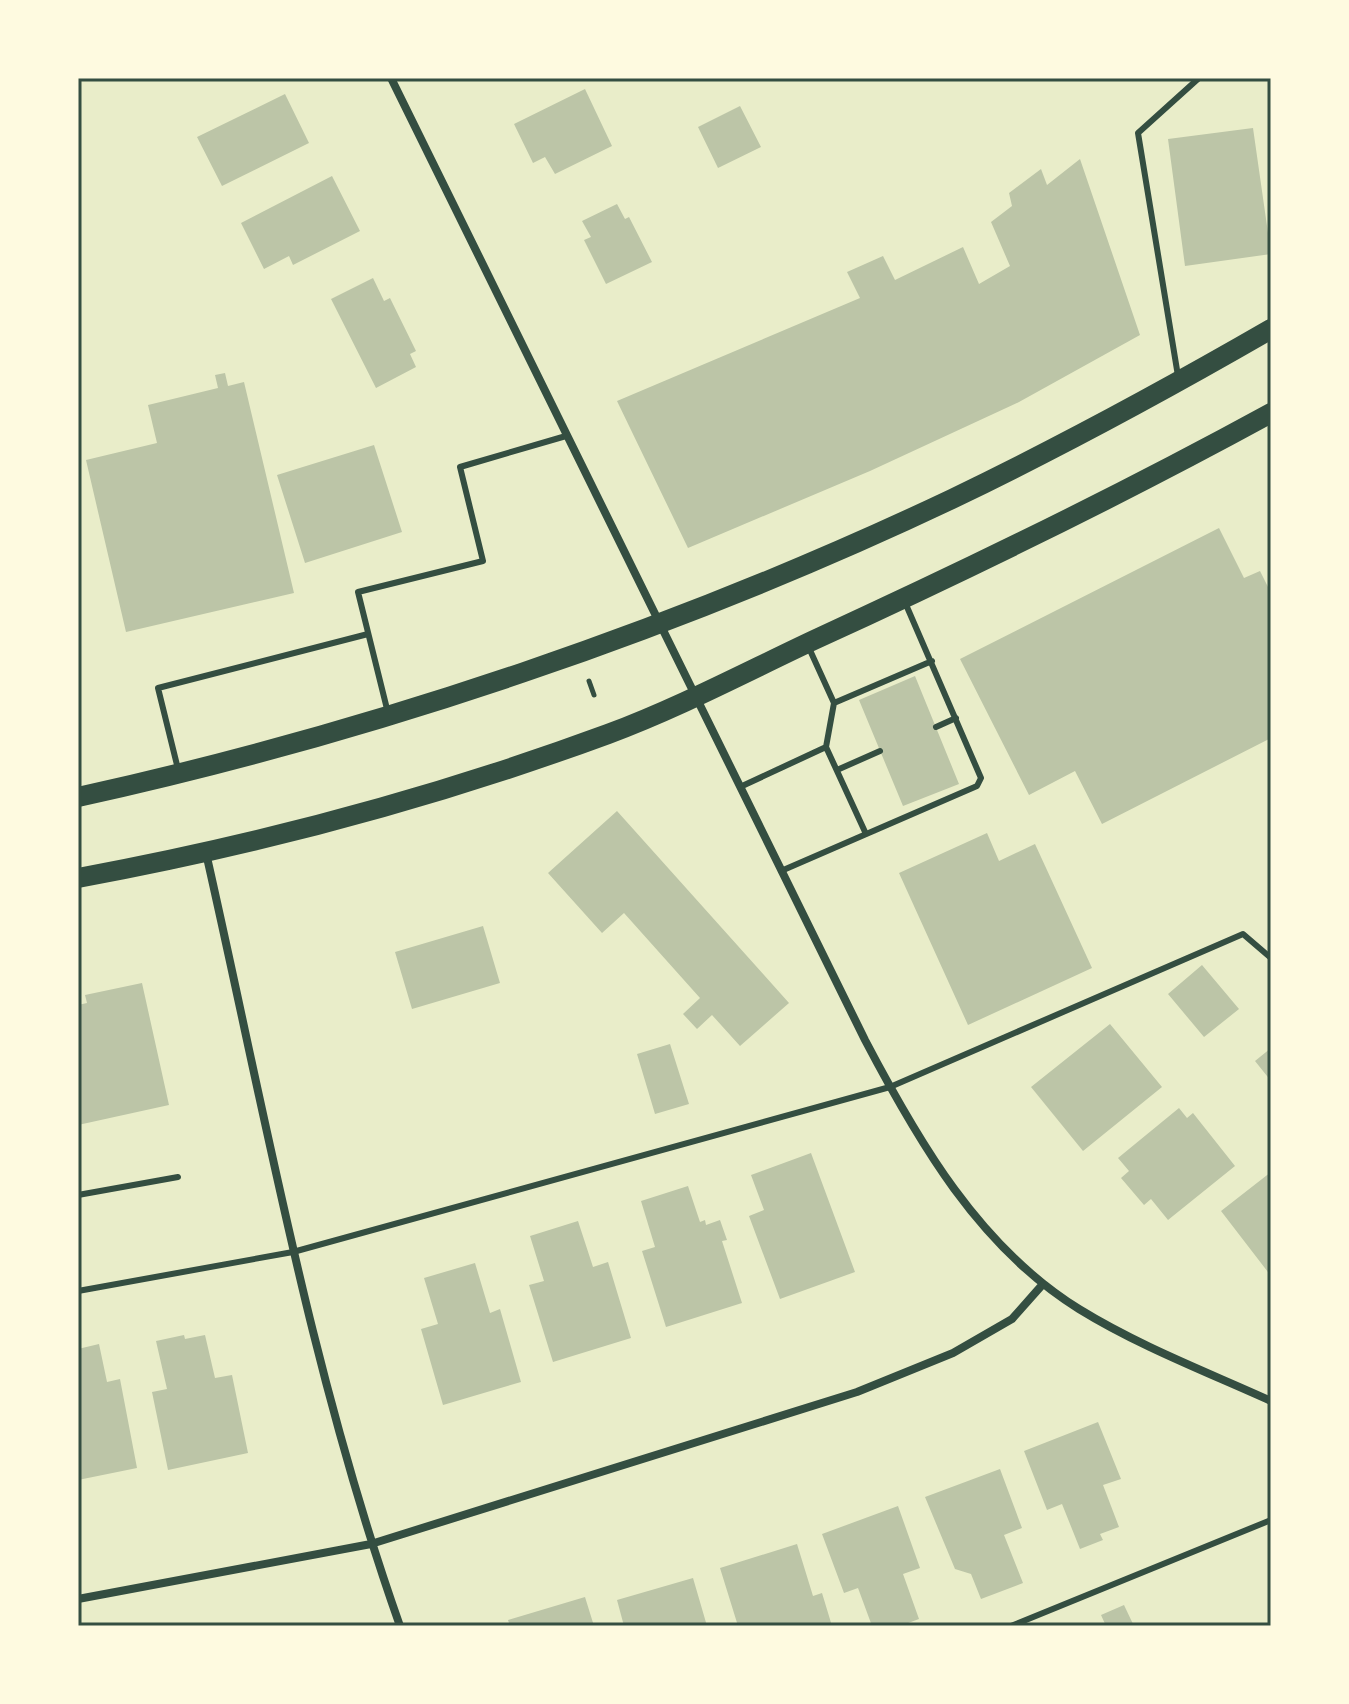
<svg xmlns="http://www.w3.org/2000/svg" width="1349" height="1704" font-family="'Source Serif 4',serif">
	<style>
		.building { fill: #bcc5a7 }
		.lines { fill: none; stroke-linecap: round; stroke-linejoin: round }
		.path { stroke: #344e41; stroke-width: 5 }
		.service { stroke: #344e41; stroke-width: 6 }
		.minor { stroke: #344e41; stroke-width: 8 }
		.primary { stroke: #344e41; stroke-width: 20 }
		.neatline { fill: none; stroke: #344e41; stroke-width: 3 }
	</style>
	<rect width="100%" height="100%" fill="#e9edc9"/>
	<path class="building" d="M 585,89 L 612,146 L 555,174 L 545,157 L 533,163 L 514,124 Z
		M 285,94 L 309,143 L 222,186 L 197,137 Z
		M 740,106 L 761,147 L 718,168 L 698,127 Z
		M 1253,128 L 1271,254 L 1185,266 L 1168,139 Z
		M 1080,159 L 1140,335 L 1019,402 L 870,471 L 688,548 L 617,401 L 860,298 L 847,272 L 883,256 L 895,280 L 963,247 L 979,284 L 1010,266 L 991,222 L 1012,206 L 1009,193 L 1041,169 L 1047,185 Z
		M 332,176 L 360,231 L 293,265 L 289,256 L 264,269 L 241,223 Z
		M 617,204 L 625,219 L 629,217 L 652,262 L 606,284 L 584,240 L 591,237 L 582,221 Z
		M 373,278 L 384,301 L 390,298 L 416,351 L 410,354 L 416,367 L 376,388 L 331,299 Z
		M 225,373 L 228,386 L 244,382 L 294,593 L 126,632 L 86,460 L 157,443 L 148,405 L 218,388 L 215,375 Z
		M 374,445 L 402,532 L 305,563 L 277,475 Z
		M 1219,528 L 1244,578 L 1260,571 L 1271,593 L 1271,738 L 1102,824 L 1075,771 L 1029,795 L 960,659 Z
		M 915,676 L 959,784 L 903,806 L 859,700 Z
		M 617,811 L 789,1003 L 740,1046 L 712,1015 L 697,1029 L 683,1014 L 700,998 L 624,913 L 602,933 L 548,873 Z
		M 987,833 L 999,861 L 1035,844 L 1092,968 L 968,1025 L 899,873 Z
		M 483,926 L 500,983 L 412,1009 L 395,952 Z
		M 1202,965 L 1239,1009 L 1204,1037 L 1168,994 Z
		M 142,983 L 169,1105 L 78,1125 L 78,1005 L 87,1003 L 85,995 Z
		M 1110,1024 L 1162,1087 L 1083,1151 L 1031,1087 Z
		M 670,1044 L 689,1104 L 655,1114 L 637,1054 Z
		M 1271,1048 L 1271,1081 L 1255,1061 Z
		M 1179,1108 L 1187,1118 L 1193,1113 L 1235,1166 L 1168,1220 L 1151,1199 L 1144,1205 L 1121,1178 L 1129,1171 L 1118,1158 Z
		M 811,1153 L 855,1272 L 780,1299 L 749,1216 L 764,1210 L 751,1175 Z
		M 1271,1172 L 1271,1276 L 1221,1211 Z
		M 688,1186 L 700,1222 L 705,1220 L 706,1225 L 720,1220 L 727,1240 L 722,1241 L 742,1303 L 666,1327 L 642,1251 L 655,1247 L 641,1201 Z
		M 578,1221 L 593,1267 L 608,1262 L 631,1338 L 553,1362 L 529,1285 L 544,1281 L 530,1236 Z
		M 475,1263 L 490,1313 L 500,1309 L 521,1382 L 443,1405 L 421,1329 L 438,1324 L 424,1278 Z
		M 184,1335 L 185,1339 L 205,1335 L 215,1378 L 232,1375 L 248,1453 L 168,1470 L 152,1392 L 167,1389 L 156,1341 Z
		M 99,1344 L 107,1382 L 120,1379 L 137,1468 L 78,1480 L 78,1349 Z
		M 1098,1422 L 1121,1479 L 1103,1485 L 1119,1527 L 1100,1534 L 1103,1540 L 1080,1549 L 1062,1504 L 1047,1510 L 1024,1451 Z
		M 1000,1469 L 1022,1528 L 1004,1535 L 1023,1583 L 981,1599 L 971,1574 L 955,1569 L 925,1497 Z
		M 898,1506 L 920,1568 L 903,1574 L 919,1619 L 900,1626 L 872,1626 L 858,1588 L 844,1593 L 822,1534 Z
		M 797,1544 L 813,1596 L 822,1593 L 832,1626 L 738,1626 L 720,1568 Z
		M 693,1578 L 707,1626 L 624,1626 L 617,1600 Z
		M 585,1597 L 594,1626 L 510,1626 L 508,1620 Z
		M 1124,1605 L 1133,1624 L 1106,1626 L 1101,1615 Z"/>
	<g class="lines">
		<path class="path" d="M 589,681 L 594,695"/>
		<path class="service" d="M 1178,376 L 1138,133 L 1199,78
			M 834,703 L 932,661
			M 388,713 L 358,592 L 483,561 L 460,467 L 566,436
			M 936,727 L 956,718
			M 826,747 L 866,834
			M 178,769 L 158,688 L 368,634
			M 837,770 L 880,751
			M 740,787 L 826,747 L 834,703 L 809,648
			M 781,871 L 977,786 L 981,778 L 904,600
			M 78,1195 L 178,1177
			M 78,1291 L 293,1252 L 890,1087 L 1243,934 L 1271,958
			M 1011,1626 L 1271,1520"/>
		<path class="minor" d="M 391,78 L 865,1040 C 918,1141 979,1247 1079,1309 C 1139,1346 1207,1372 1271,1401
			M 206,853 C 265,1113 311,1375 400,1626
			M 78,1599 L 371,1544 L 857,1392 L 953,1353 L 1012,1319 L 1043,1284"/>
		<path class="primary" d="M 78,797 C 374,732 678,629 952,499 C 1060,447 1167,389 1271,329
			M 78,878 C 257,845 437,797 608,734 C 678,708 746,672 814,640 C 969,569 1121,495 1271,413"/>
	</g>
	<rect width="1349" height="1704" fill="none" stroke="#fefae0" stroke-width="160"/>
	<rect x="80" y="80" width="1189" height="1544" class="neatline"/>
</svg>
